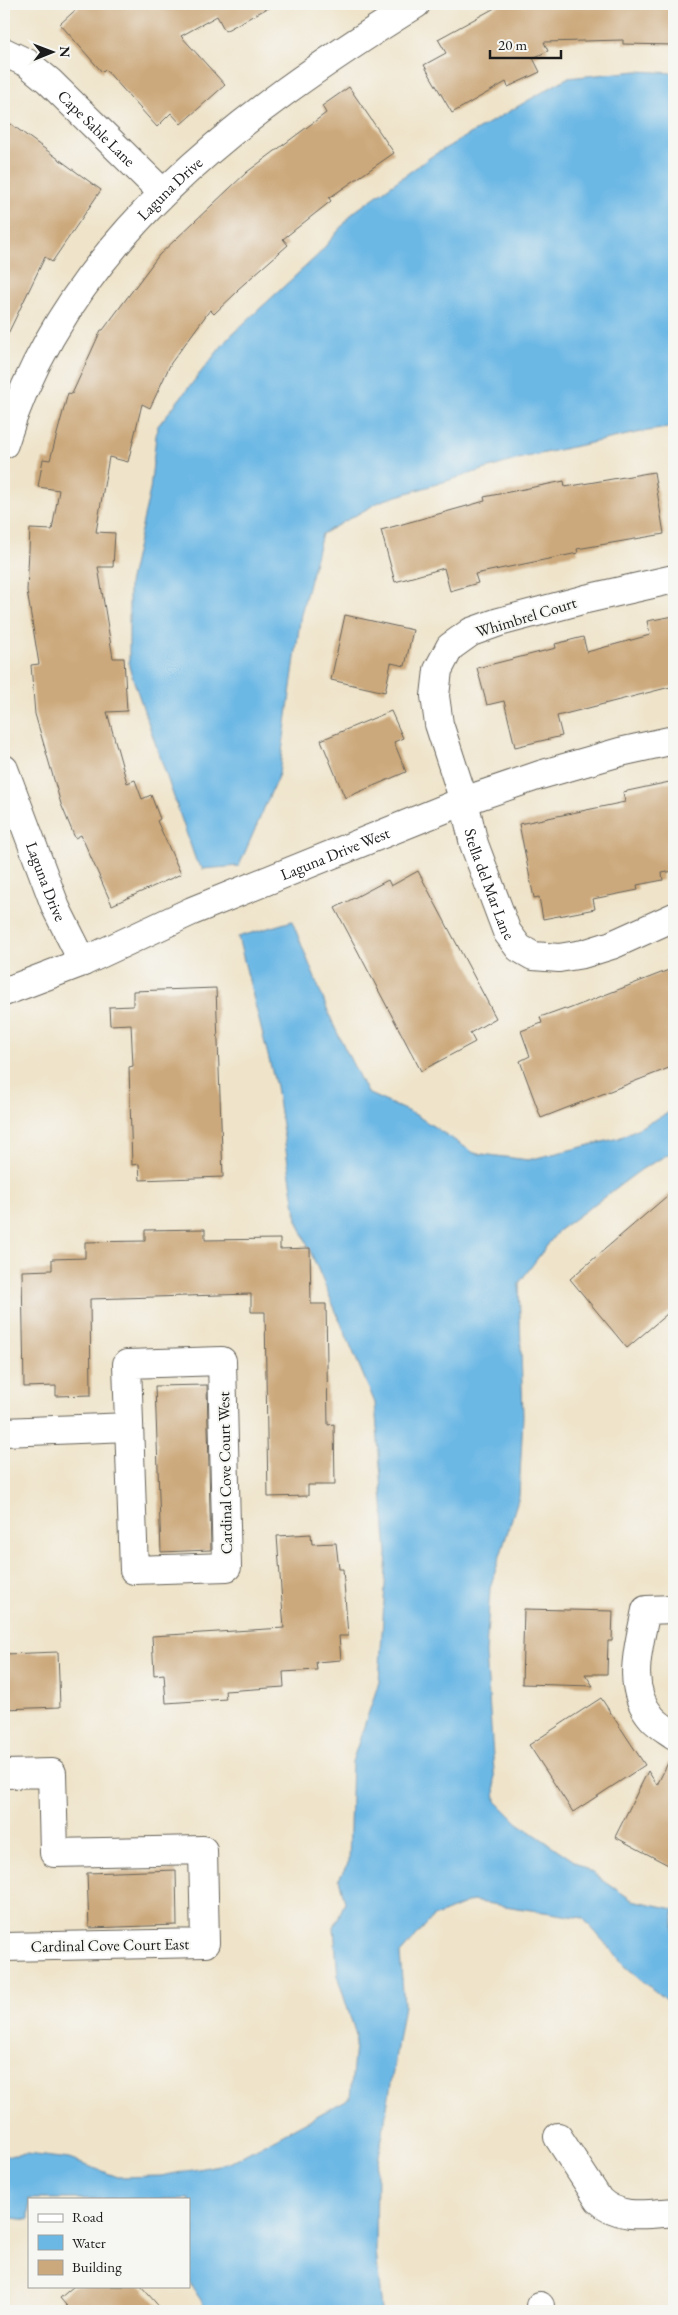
<svg xmlns="http://www.w3.org/2000/svg" width="678" height="2315" font-family="'EB Garamond',serif">
	<style>
		.water { fill: #6cb8e5; stroke: #446a80 }
		.building { fill: #cca97c }
		.lines { fill: none; stroke-linecap: round; stroke-linejoin: round }
		.minor-casing { stroke: #666259; stroke-width: 30 }
		.minor { stroke: #fff; stroke-width: 28 }
		.labels { text-anchor: middle; dominant-baseline: central; stroke-width: 4; stroke-linejoin: round; paint-order: stroke }
		.street-label { font-size: 16px; fill: #1c1c1c; stroke: #f6f6f2 }
	</style>
	<rect width="100%" height="100%" fill="#f6f6f2"/>
	<filter id="ink" filterUnits="userSpaceOnUse"><feTurbulence type="fractalNoise" baseFrequency=".02" numOctaves="2"/><feDisplacementMap in="SourceGraphic" scale="10" xChannelSelector="R" yChannelSelector="G"/><feConvolveMatrix kernelMatrix="1 2 1 2 8 2 1 2 1" color-interpolation-filters="sRGB"/></filter>
	<filter id="wash" filterUnits="userSpaceOnUse"><feTurbulence type="fractalNoise" baseFrequency=".0096" numOctaves="4" result="noise"/><feDisplacementMap in="SourceGraphic" scale="20" xChannelSelector="R" yChannelSelector="G"/><feGaussianBlur stdDeviation="1.12" result="paint"/><feColorMatrix in="noise" values="0 0 0 0 0 0 0 0 0 0 0 0 0 0 0 0 0 1.4 0 .05"/><feComposite in="paint" operator="in"/></filter>
	<g filter="url(#wash)">
		<rect width="100%" height="100%" fill="#efe4ca"/>
		<path class="water" d="M 637,71 L 674,73 L 674,427 L 641,432 L 522,458 L 381,501 L 322,534 L 301,614 L 279,774 L 239,866 L 203,869 L 196,861 L 129,667 L 129,584 L 150,490 L 157,427 L 229,337 L 318,255 L 354,212 L 432,156 L 567,78 Z
			M 292,921 L 334,1026 L 367,1093 L 416,1115 L 474,1153 L 528,1160 L 619,1138 L 674,1110 L 674,1151 L 642,1169 L 558,1231 L 519,1283 L 523,1416 L 519,1496 L 490,1588 L 486,1653 L 496,1801 L 518,1823 L 632,1900 L 674,1909 L 674,2001 L 668,2002 L 625,1966 L 583,1918 L 472,1901 L 433,1917 L 400,1954 L 404,2005 L 377,2168 L 376,2251 L 382,2311 L 208,2311 L 189,2282 L 189,2199 L 29,2199 L 29,2220 L 4,2217 L 4,2156 L 27,2154 L 69,2159 L 118,2177 L 161,2176 L 229,2163 L 350,2098 L 356,2035 L 338,1978 L 334,1927 L 345,1902 L 339,1879 L 349,1861 L 352,1762 L 379,1682 L 387,1553 L 375,1403 L 297,1220 L 276,1087 L 238,937 Z"/>
		<g id="blocks">
			<path class="building" d="M 82,4 L 275,4 L 225,31 L 217,16 L 181,36 L 225,85 L 181,124 L 171,113 L 157,127 L 105,69 L 102,72 L 60,24 Z
				M 502,4 L 674,4 L 674,45 L 623,44 L 623,40 L 544,42 L 548,51 L 533,58 L 540,72 L 508,87 L 506,82 L 452,113 L 424,65 L 446,53 L 438,39 Z
				M 349,87 L 394,153 L 329,198 L 331,201 L 283,239 L 288,245 L 237,290 L 238,291 L 214,314 L 210,310 L 171,363 L 150,408 L 142,404 L 128,462 L 109,457 L 96,532 L 115,533 L 113,567 L 98,567 L 113,658 L 124,658 L 127,711 L 107,712 L 127,783 L 135,780 L 142,799 L 151,795 L 160,819 L 157,821 L 181,874 L 112,905 L 81,835 L 75,838 L 61,804 L 35,714 L 31,665 L 39,664 L 27,591 L 30,529 L 52,530 L 59,490 L 38,487 L 43,459 L 50,460 L 68,393 L 72,394 L 101,330 L 103,330 L 159,255 L 247,172 L 326,113 L 322,106 Z
				M 4,119 L 101,190 L 52,262 L 45,257 L 4,342 Z
				M 654,472 L 664,534 L 577,549 L 578,553 L 475,574 L 478,583 L 450,591 L 444,568 L 395,582 L 381,530 L 485,501 L 484,497 L 564,481 L 565,487 Z
				M 345,615 L 413,630 L 405,666 L 391,663 L 385,692 L 331,680 Z
				M 674,616 L 674,686 L 557,716 L 562,736 L 515,747 L 504,701 L 487,705 L 477,668 L 556,648 L 555,644 L 583,637 L 587,652 L 650,635 L 647,621 Z
				M 391,711 L 403,738 L 394,742 L 406,772 L 345,798 L 321,740 Z
				M 674,781 L 674,871 L 662,873 L 663,880 L 637,885 L 638,890 L 593,899 L 595,909 L 543,919 L 539,897 L 534,898 L 519,824 L 625,802 L 623,792 Z
				M 418,871 L 496,1018 L 470,1033 L 475,1042 L 421,1071 L 335,908 L 388,880 L 391,886 Z
				M 674,968 L 674,1066 L 541,1118 L 520,1061 L 530,1056 L 521,1031 L 542,1023 L 540,1017 L 565,1008 L 566,1010 Z
				M 216,988 L 223,1177 L 140,1180 L 139,1164 L 132,1165 L 129,1067 L 133,1066 L 131,1024 L 110,1025 L 109,1007 L 133,1006 L 133,991 Z
				M 674,1190 L 674,1308 L 627,1348 L 570,1279 Z
				M 205,1229 L 205,1240 L 280,1239 L 280,1249 L 310,1248 L 311,1304 L 326,1304 L 328,1425 L 334,1424 L 335,1485 L 308,1485 L 308,1496 L 268,1497 L 265,1312 L 251,1312 L 251,1294 L 90,1299 L 91,1395 L 56,1396 L 56,1386 L 24,1387 L 22,1271 L 52,1270 L 52,1259 L 85,1258 L 85,1242 L 145,1241 L 145,1230 Z
				M 207,1385 L 211,1550 L 161,1552 L 155,1386 Z
				M 311,1534 L 312,1544 L 336,1543 L 339,1569 L 343,1569 L 348,1636 L 339,1636 L 341,1660 L 316,1662 L 317,1670 L 283,1672 L 284,1687 L 225,1691 L 226,1699 L 166,1703 L 164,1674 L 154,1675 L 152,1636 L 284,1628 L 277,1536 Z
				M 524,1609 L 613,1611 L 612,1641 L 608,1641 L 607,1674 L 585,1674 L 593,1686 L 522,1684 Z
				M 58,1652 L 60,1707 L 4,1709 L 4,1654 Z
				M 601,1698 L 645,1765 L 573,1812 L 529,1745 Z
				M 674,1751 L 674,1868 L 615,1837 L 648,1771 L 657,1785 Z
				M 176,1870 L 177,1925 L 89,1928 L 87,1873 Z
				M 74,2286 L 141,2286 L 163,2311 L 71,2311 L 60,2298 Z"/>
		</g>
	</g>
	<g filter="url(#ink)">
		<use href="#blocks" fill-opacity="0" stroke="#666259" stroke-width="1"/>
		<g class="lines">
			<defs>
				<g id="minor">
					<path id="s1" d="M 4,52 L 27,63 L 49,81 L 163,193"/>
					<path id="s2" d="M 4,444 C 67,240 243,112 416,4"/>
					<path id="s3" d="M 674,579 L 586,599 L 499,622 L 471,632 L 450,647 L 438,670 L 435,696 L 439,724 L 464,801 L 474,844 L 507,932 L 519,948 L 533,956 L 559,958 L 583,954 L 612,945 L 674,917"/>
					<path id="s4" d="M 4,769 L 56,908 L 83,962"/>
					<path id="s5" d="M 4,992 L 83,962 L 192,911 L 464,801 L 540,775 L 620,752 L 674,740"/>
					<path d="M 222,1361 L 227,1567 L 134,1570 L 127,1364 Z"/>
					<path d="M 4,1432 L 129,1427"/>
					<path d="M 674,1609 L 646,1610 C 639,1647 625,1687 652,1718 C 658,1725 667,1730 674,1735"/>
					<path d="M 4,1774 L 52,1773 L 54,1853 L 203,1850 L 205,1943 L 4,1947"/>
					<path d="M 558,2137 L 599,2200 C 620,2220 647,2214 674,2212"/>
					<path d="M 540,2306 L 540,2311"/>
				</g>
			</defs>
			<use href="#minor" class="minor-casing"/>
			<use href="#minor" class="minor"/>
		</g>
	</g>
	<g class="labels">
		<g class="street-label">
			<text stroke="none"><textPath href="#s1" startOffset="121">Cape Sable Lane</textPath></text>
			<text stroke="none"><textPath href="#s2" startOffset="308">Laguna Drive</textPath></text>
			<text transform="translate(526 617) rotate(-17)">Whimbrel Court</text>
			<text stroke="none"><textPath href="#s5" startOffset="359">Laguna Drive West</textPath></text>
			<text stroke="none"><textPath href="#s4" startOffset="120">Laguna Drive</textPath></text>
			<text stroke="none"><textPath href="#s3" startOffset="484">Stella del Mar Lane</textPath></text>
			<text transform="translate(225 1473) rotate(-91)">Cardinal Cove Court West</text>
			<text transform="translate(110 1945) rotate(-1)">Cardinal Cove Court East</text>
		</g>
	</g>
	<rect width="678" height="2315" fill="none" stroke="#f6f6f2" stroke-width="20"/>
	<rect x="28" y="2198" width="162" height="90" fill="#f6f6f2" stroke="#9f9f9c"/>
	<rect x="38" y="2214" width="25" height="8" fill="#ffffff" stroke="#9f9f9c"/>
	<text x="72" y="2222" font-size="15" fill="#1c1c1c">Road</text>
	<rect x="38" y="2235" width="25" height="15" fill="#6cb8e5" stroke="#9f9f9c"/>
	<text x="72" y="2248" font-size="15" fill="#1c1c1c">Water</text>
	<rect x="38" y="2260" width="25" height="15" fill="#cca97c" stroke="#9f9f9c"/>
	<text x="72" y="2272" font-size="15" fill="#1c1c1c">Building</text>
	<g transform="translate(52 52) rotate(89)" stroke="#f6f6f2" stroke-width="4" paint-order="stroke">
	<path d="M0-4L9 19L0 12L-9 19Z" fill="#1c1c1c"/>
	<text y="-8" font-size="14" font-weight="bold" text-anchor="middle" fill="#1c1c1c">N</text>
	</g>
	<path d="M490 50v8h71v-8" fill="none" stroke="#1c1c1c" stroke-width="2.5"/>
	<text x="498" y="50" font-size="15" fill="#1c1c1c" stroke="#f6f6f2" stroke-width="4" paint-order="stroke">20 m</text>
</svg>
